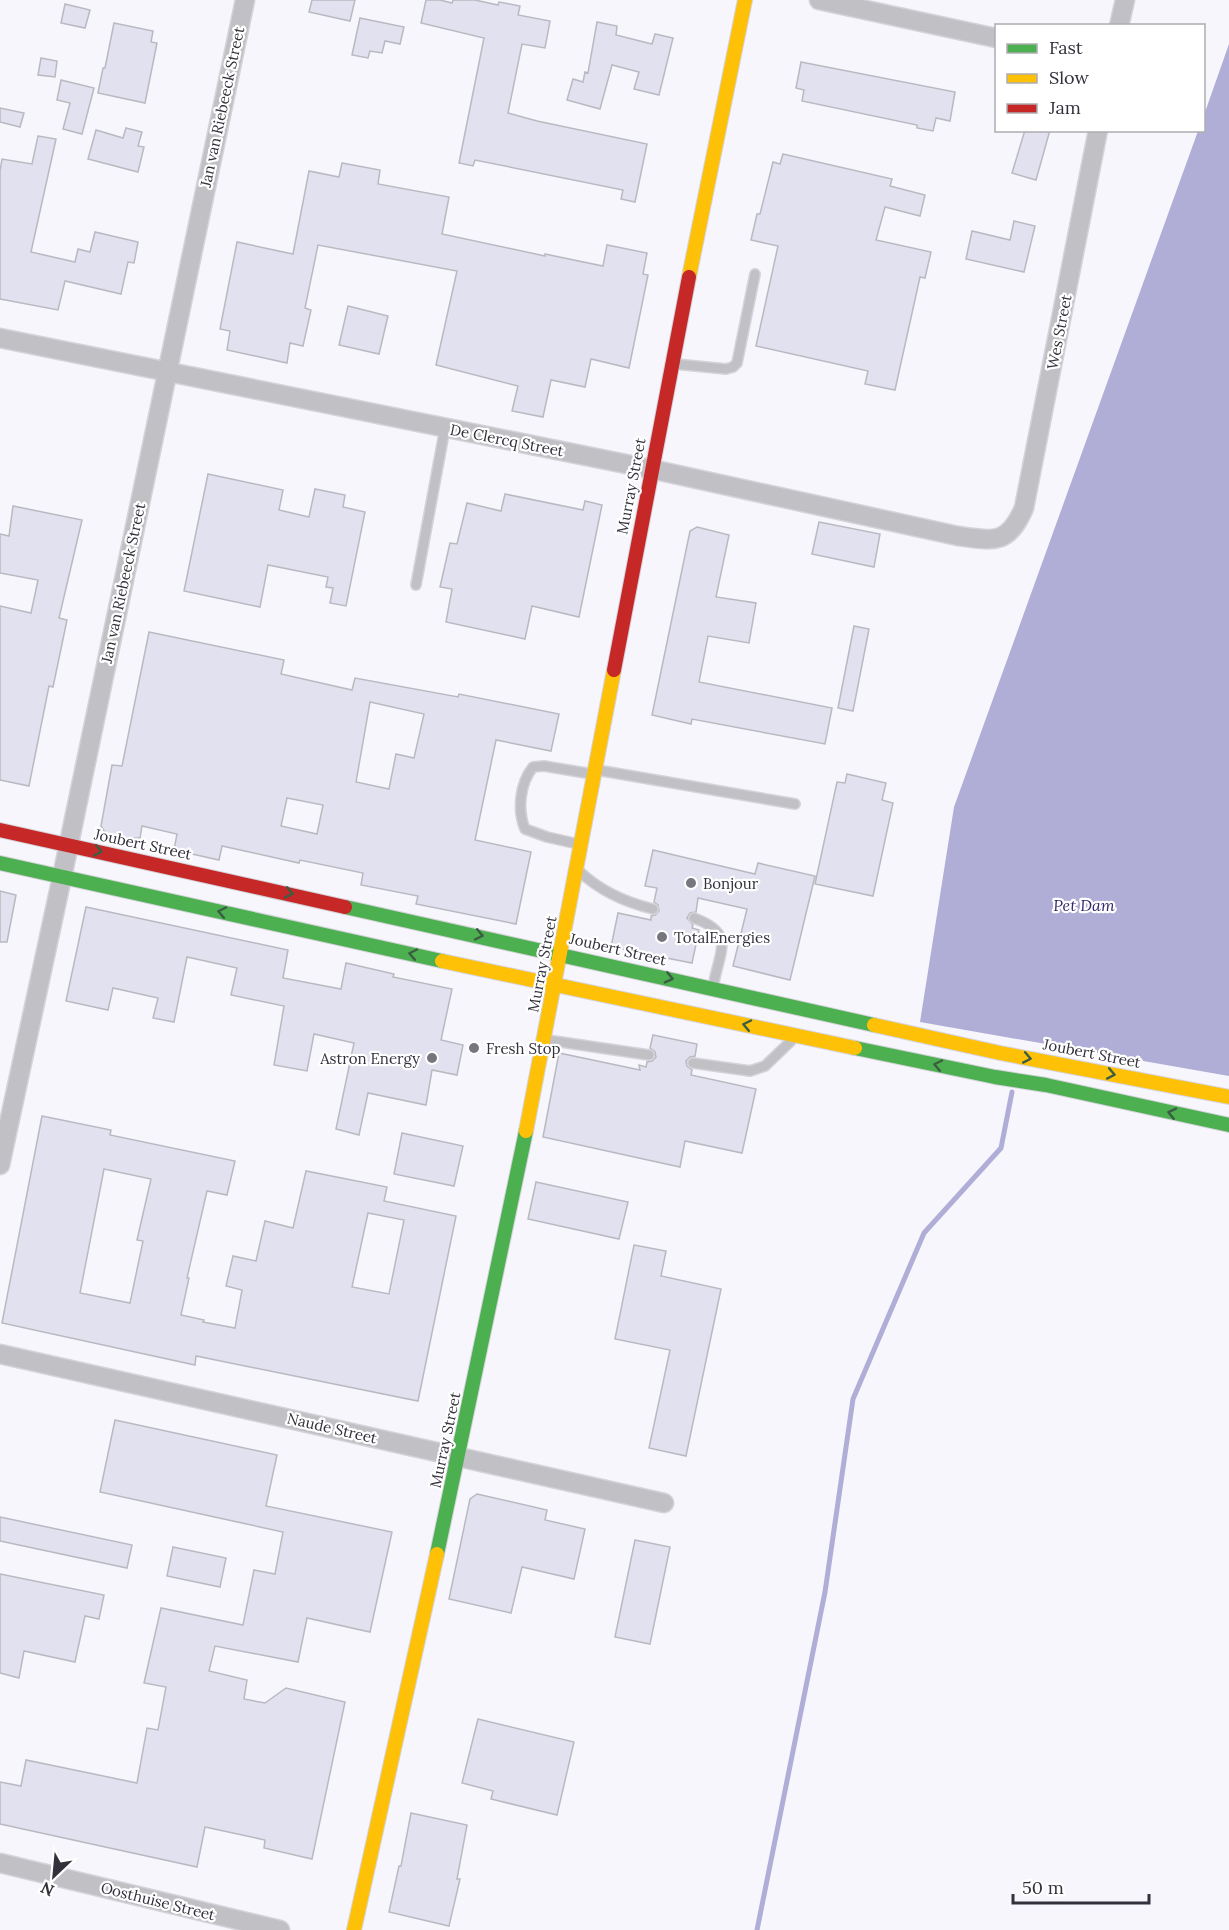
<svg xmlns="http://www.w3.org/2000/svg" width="1229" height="1930" font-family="Lora,serif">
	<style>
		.water { fill: #b0add6 }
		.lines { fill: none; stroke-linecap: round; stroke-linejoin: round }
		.stream { stroke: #b0add6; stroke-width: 5 }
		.building { fill: #e2e1ef; stroke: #b9b9c1; stroke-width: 1.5; fill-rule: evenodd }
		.lane-casing { stroke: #d4d3d9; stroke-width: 12 }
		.street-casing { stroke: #d4d3d9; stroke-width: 21 }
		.fast-casing { stroke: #d4d3d9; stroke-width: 16 }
		.slow-casing { stroke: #d4d3d9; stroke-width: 16 }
		.jam-casing { stroke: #d4d3d9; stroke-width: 16 }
		.lane { stroke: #c0c0c5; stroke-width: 9 }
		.street { stroke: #c0c0c5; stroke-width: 18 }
		.fast { stroke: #4caf50; stroke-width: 14 }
		.slow { stroke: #ffc107; stroke-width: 14 }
		.jam { stroke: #c62828; stroke-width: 14 }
		.oneway { stroke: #3b5d43 }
		.poi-dot { fill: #77767f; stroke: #fff; stroke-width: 2 }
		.labels { text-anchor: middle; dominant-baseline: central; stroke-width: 4.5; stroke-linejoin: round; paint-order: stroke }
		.street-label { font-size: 15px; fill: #32313c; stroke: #fff }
		.poi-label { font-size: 15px; fill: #32313c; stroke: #fff; text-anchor: start }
		.water-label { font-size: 16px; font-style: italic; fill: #34276b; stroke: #fff }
	</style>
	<rect width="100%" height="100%" fill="#f6f6fc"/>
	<path class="water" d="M 1229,44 L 1229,1076 L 920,1022 L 954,807 L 1198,131 L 1204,130 L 1204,115 Z"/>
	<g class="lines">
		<path class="stream" d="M 757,1930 L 825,1592 L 853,1399 L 924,1233 L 1001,1148 L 1012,1092"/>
	</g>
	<path class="building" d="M 312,0 L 355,0 L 350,21 L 309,12 Z
		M 426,0 L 440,0 L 452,3 L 453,0 L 475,0 L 498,5 L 499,2 L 520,6 L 518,15 L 550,21 L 545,48 L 522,44 L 508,113 L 537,121 L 647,144 L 635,202 L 621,199 L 623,190 L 475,160 L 473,166 L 459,163 L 484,38 L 421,23 Z
		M 65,4 L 90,10 L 85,28 L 61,23 Z
		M 360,18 L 404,27 L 400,44 L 385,41 L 382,53 L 370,51 L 368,58 L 352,55 Z
		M 597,22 L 617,26 L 616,35 L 652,44 L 655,34 L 673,38 L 659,95 L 634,89 L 639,72 L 612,65 L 600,109 L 567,100 L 573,79 L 583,82 L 585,72 L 588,73 Z
		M 114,23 L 153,31 L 151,42 L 157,43 L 145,103 L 98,93 L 103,68 L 105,68 Z
		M 41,58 L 57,61 L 55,77 L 38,75 Z
		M 801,62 L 955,92 L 950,121 L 936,118 L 933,131 L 917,128 L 917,125 L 802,101 L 804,90 L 796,88 Z
		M 61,80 L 94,88 L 82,134 L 63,129 L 70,103 L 57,100 Z
		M 0,108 L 24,113 L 20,127 L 0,122 Z
		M 126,128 L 142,132 L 138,146 L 144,147 L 138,172 L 88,159 L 96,130 L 123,138 Z
		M 1025,130 L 1050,130 L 1036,180 L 1012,173 Z
		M 38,136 L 56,139 L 31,252 L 75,262 L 78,249 L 90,252 L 95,232 L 138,242 L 134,263 L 128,262 L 121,294 L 65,281 L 58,310 L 0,299 L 0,171 L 2,159 L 32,164 Z
		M 783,154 L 892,179 L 890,186 L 925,195 L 920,216 L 885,207 L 876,240 L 931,252 L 925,278 L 920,277 L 895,390 L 865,384 L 868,371 L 756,346 L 778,246 L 751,240 L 757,214 L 760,214 L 773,162 L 780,164 Z
		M 342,163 L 380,170 L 378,184 L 449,197 L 442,234 L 545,256 L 545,254 L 603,266 L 607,245 L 647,253 L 643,274 L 648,275 L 629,368 L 591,359 L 585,387 L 551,380 L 543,417 L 512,411 L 518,386 L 436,365 L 457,271 L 318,245 L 305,308 L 311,310 L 303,346 L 290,343 L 287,363 L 227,350 L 230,331 L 220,329 L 237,242 L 293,254 L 309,171 L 339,177 Z
		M 1014,221 L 1035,226 L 1024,272 L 966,259 L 972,231 L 1010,240 Z
		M 348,306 L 388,316 L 379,354 L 339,345 Z
		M 208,474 L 283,490 L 279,510 L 309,517 L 315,489 L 345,495 L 343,507 L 365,512 L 346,606 L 330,603 L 333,588 L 326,587 L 328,577 L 268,565 L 260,607 L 184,591 Z
		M 505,494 L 583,510 L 585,501 L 602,505 L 579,617 L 532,606 L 525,639 L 446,622 L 452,589 L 440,587 L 450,543 L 457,544 L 467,503 L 501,511 Z
		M 13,506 L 82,520 L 59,618 L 67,620 L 53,687 L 49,686 L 29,786 L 0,780 L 0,606 L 31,613 L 38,580 L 0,573 L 0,534 L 9,536 Z
		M 819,522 L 880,534 L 874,567 L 812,554 Z
		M 697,527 L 729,535 L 716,597 L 756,603 L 749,643 L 708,636 L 699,682 L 832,708 L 825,744 L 692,719 L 691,724 L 652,715 L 690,531 Z
		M 854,626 L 869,629 L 853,711 L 838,708 Z
		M 149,632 L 284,660 L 281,674 L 352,690 L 355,678 L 458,697 L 459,694 L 559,714 L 551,751 L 496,740 L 475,840 L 531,852 L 516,924 L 416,904 L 418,896 L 361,885 L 363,873 L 300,860 L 299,863 L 222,846 L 219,860 L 174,850 L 177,834 L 142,826 L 140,838 L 135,838 L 134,841 L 106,834 L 101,826 L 112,765 L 122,766 ZM 370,702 L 424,714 L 414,758 L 396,754 L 389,789 L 356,782 ZM 287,798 L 323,805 L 317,834 L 281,826 Z
		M 847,774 L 886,783 L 882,800 L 893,803 L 873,896 L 815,884 L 837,782 L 845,783 Z
		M 653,850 L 755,874 L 758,863 L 815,876 L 790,980 L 733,966 L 747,909 L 698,898 L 696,912 L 690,913 L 687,918 L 693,925 L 692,928 L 699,930 L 692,963 L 611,947 L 618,913 L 651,920 L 651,916 L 655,915 L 659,911 L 658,905 L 654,902 L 657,888 L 645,886 Z
		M 0,891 L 16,895 L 7,942 L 0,942 Z
		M 86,907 L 288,950 L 283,978 L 341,989 L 346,963 L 394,974 L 393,977 L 452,989 L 441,1040 L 463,1045 L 457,1075 L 432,1070 L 426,1105 L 368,1093 L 359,1135 L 336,1129 L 354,1043 L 314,1034 L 307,1071 L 274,1065 L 284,1006 L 231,995 L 237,968 L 187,957 L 174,1022 L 153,1018 L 158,998 L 113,988 L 108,1010 L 66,1001 Z
		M 653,1035 L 697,1044 L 695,1056 L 690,1057 L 686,1061 L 687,1066 L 692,1070 L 691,1075 L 756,1089 L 742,1153 L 685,1141 L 680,1167 L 543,1137 L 559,1053 L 640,1070 L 639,1065 L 646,1067 L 647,1062 L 652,1061 L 656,1057 L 655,1052 L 650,1048 Z
		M 42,1116 L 111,1130 L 110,1135 L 235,1161 L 227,1195 L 207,1191 L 187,1278 L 189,1278 L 181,1315 L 204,1320 L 203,1322 L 235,1328 L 242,1290 L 226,1286 L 233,1256 L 256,1261 L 265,1221 L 293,1228 L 306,1171 L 387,1187 L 384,1201 L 456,1216 L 418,1401 L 196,1356 L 195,1365 L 2,1323 ZM 104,1169 L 151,1179 L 137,1240 L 143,1241 L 130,1303 L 80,1293 ZM 368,1213 L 404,1220 L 389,1294 L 352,1287 Z
		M 402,1133 L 463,1146 L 454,1186 L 394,1174 Z
		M 536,1182 L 628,1202 L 619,1239 L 528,1219 Z
		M 634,1245 L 666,1251 L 661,1276 L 721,1289 L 686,1456 L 649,1448 L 670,1350 L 615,1339 Z
		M 115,1420 L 277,1455 L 266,1506 L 392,1532 L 370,1632 L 307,1618 L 298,1662 L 215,1646 L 209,1671 L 247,1680 L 244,1699 L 265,1703 L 286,1688 L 345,1702 L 312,1859 L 264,1848 L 265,1840 L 205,1827 L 197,1867 L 0,1824 L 0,1782 L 21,1786 L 26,1760 L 137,1783 L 147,1728 L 158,1730 L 166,1687 L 144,1683 L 161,1608 L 243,1625 L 254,1570 L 275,1574 L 283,1532 L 100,1492 Z
		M 477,1494 L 547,1510 L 545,1520 L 585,1529 L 574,1579 L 522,1567 L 511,1613 L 449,1599 L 470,1499 Z
		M 0,1517 L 132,1545 L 127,1568 L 0,1541 Z
		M 635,1540 L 670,1547 L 650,1644 L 615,1637 Z
		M 173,1547 L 226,1558 L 220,1587 L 167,1576 Z
		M 0,1574 L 104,1595 L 99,1619 L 85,1616 L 75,1662 L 24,1651 L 19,1678 L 0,1673 Z
		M 478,1719 L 574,1742 L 557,1815 L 491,1799 L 493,1791 L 462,1783 Z
		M 411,1813 L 467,1825 L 457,1879 L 460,1879 L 449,1926 L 389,1912 L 399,1866 L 401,1866 Z"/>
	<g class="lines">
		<defs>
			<path id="lane" d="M 675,364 L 726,369 L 733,367 L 737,363 L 755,274
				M 416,585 L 445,428
				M 597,770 L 795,804
				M 578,844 L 547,837 L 525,829 C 517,810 520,783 533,767 L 544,766 L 592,774
				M 579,871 C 600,891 624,902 653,909
				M 694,918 C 734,933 721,948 714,982
				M 547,1040 L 649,1055
				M 693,1063 L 750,1071 L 765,1066 L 791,1041"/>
			<path id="street" d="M 819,0 L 996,38
				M 1119,26 L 1125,0
				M 0,338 L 651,469 L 958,536 C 994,541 1008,545 1024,508 L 1098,130
				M 0,1165 L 62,877 L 245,0
				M 0,1354 L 664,1503
				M 0,1863 L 280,1930"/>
			<path id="fast" d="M 0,863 L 442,961
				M 345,907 L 874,1025
				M 855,1048 L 995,1077 L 1046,1085 L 1229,1125
				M 437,1554 L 526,1131"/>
			<path id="slow" d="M 689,277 L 745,0
				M 442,961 L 855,1048
				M 874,1025 L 1000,1053 L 1229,1097
				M 526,1131 L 614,670
				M 354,1930 L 437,1554"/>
			<path id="jam" d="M 614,670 L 689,277
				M 0,830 L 345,907"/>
		</defs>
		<use href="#lane" class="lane-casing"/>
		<use href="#street" class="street-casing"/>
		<use href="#fast" class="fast-casing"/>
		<use href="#slow" class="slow-casing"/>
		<use href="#jam" class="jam-casing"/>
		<use href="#lane" class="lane"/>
		<use href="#street" class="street"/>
		<use href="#fast" class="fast"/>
		<use href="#slow" class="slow"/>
		<use href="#jam" class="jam"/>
	</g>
	<defs><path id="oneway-chevron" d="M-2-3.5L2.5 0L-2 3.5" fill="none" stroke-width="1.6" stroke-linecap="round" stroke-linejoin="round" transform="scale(1.5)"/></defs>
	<g class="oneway">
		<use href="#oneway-chevron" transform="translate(98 851) rotate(12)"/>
		<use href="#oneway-chevron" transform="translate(289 893) rotate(12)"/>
		<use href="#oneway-chevron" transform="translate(222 912) rotate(-168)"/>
		<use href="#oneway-chevron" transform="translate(479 935) rotate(12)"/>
		<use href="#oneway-chevron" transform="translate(413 954) rotate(-168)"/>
		<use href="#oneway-chevron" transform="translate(669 978) rotate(13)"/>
		<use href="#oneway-chevron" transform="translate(747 1025) rotate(-168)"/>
		<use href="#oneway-chevron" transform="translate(1027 1058) rotate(11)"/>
		<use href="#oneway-chevron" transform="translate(938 1065) rotate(-168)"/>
		<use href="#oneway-chevron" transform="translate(1111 1074) rotate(11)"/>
		<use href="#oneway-chevron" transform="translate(1172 1113) rotate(-167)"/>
	</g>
	<g class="poi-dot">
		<circle cx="691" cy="883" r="6"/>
		<circle cx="662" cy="937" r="6"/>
		<circle cx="474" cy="1048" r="6"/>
		<circle cx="432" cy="1058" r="6"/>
	</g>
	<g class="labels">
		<g class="street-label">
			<text transform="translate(222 107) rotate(-78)">Jan van Riebeeck Street</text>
			<text transform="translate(1059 332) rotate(-79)">Wes Street</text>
			<text transform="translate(507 440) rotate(11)">De Clercq Street</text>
			<text transform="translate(631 486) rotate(-79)">Murray Street</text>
			<text transform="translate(123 583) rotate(-78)">Jan van Riebeeck Street</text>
			<text transform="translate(143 844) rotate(12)">Joubert Street</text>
			<text transform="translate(618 949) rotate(13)">Joubert Street</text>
			<text transform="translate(542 964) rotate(-79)">Murray Street</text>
			<text transform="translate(1092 1053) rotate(11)">Joubert Street</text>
			<text transform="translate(332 1428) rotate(13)">Naude Street</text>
			<text transform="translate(445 1440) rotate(-78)">Murray Street</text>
			<text transform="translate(158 1901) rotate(14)">Oosthuise Street</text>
		</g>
		<g class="poi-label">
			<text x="703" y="883">Bonjour</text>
			<text x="674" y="937">TotalEnergies</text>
			<text x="486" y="1048">Fresh Stop</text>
			<text x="420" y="1058" text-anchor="end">Astron Energy</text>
		</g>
		<g class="water-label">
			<text x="1084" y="905">Pet Dam</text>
		</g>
	</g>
	<rect x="995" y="24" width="210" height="108" fill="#ffffff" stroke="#adadb1" stroke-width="1.5"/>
	<rect x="1007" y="44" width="30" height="9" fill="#4caf50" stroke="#adadb1" stroke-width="1.5"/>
	<text x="1049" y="54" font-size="18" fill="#32313c">Fast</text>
	<rect x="1007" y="74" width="30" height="9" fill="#ffc107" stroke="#adadb1" stroke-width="1.5"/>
	<text x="1049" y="84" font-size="18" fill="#32313c">Slow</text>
	<rect x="1007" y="104" width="30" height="9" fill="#c62828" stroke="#adadb1" stroke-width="1.5"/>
	<text x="1049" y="114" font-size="18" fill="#32313c">Jam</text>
	<g transform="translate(54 1876) rotate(206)" stroke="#ffffff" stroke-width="4.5" paint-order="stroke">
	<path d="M0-4.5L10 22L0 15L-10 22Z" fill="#32313c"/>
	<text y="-9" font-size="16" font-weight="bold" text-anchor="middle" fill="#32313c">N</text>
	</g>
	<path d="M1013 1894v9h136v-9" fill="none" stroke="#32313c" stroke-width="3"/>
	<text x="1022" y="1894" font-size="18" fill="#32313c" stroke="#ffffff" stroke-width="4.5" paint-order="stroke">50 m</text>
</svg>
